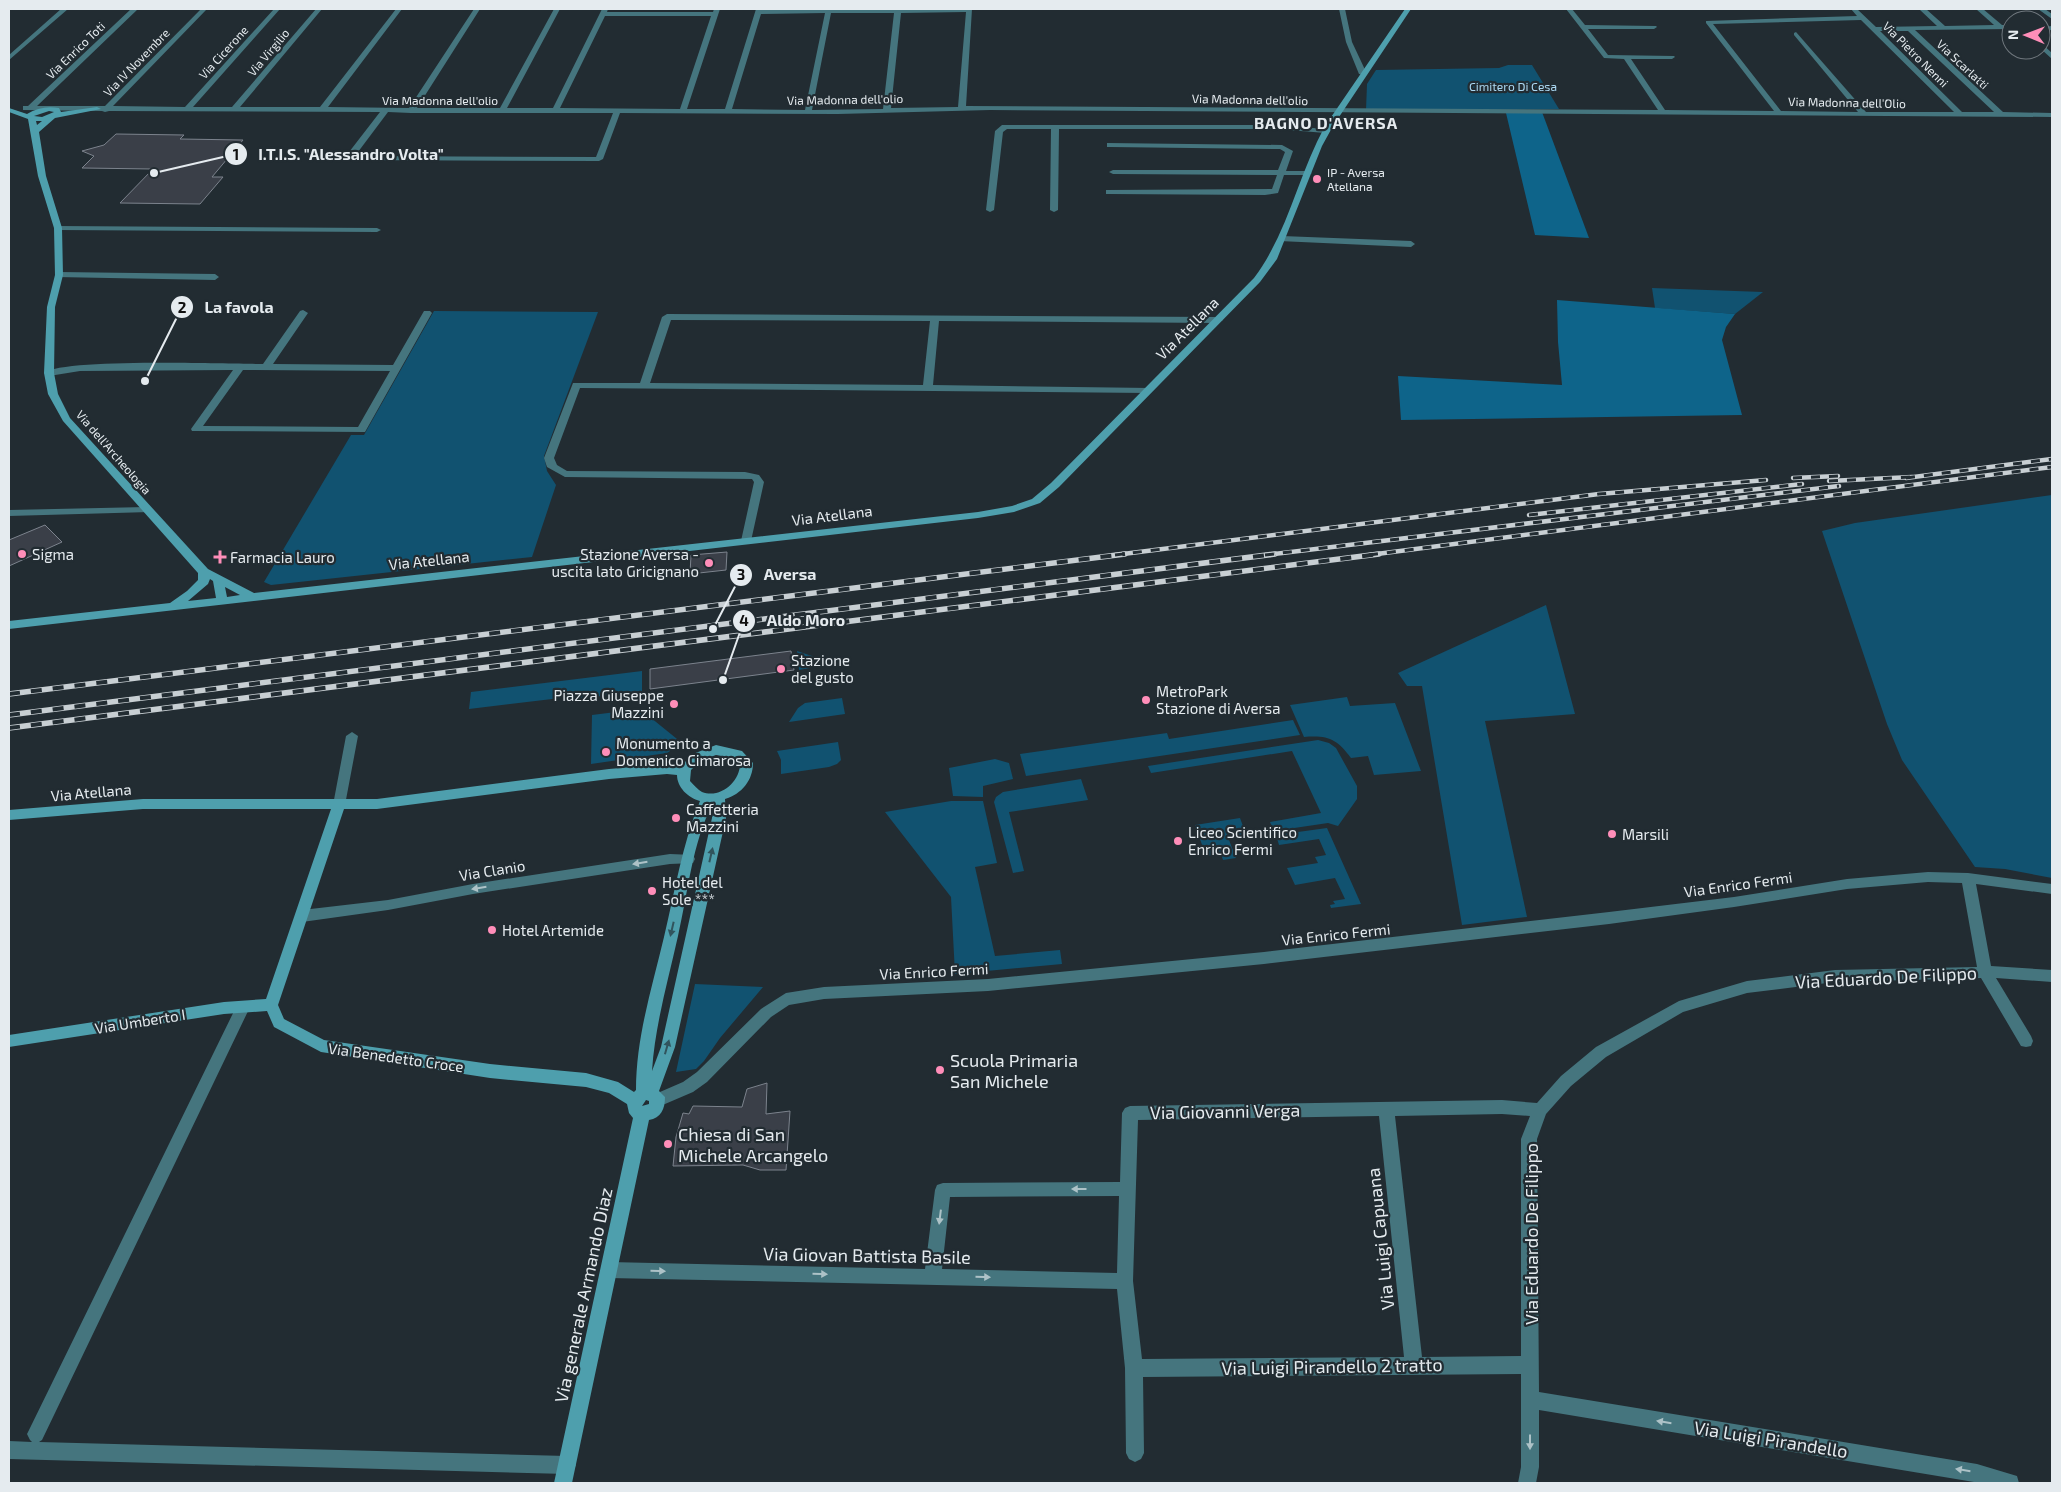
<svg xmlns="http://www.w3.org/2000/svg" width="2061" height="1492" font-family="'Exo 2',sans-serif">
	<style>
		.green { fill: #115270 }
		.forest { fill: #0e648a }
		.building { fill: #3a3f48; stroke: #7c838d }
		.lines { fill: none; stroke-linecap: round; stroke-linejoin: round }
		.street { fill: #45757e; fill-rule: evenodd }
		.secondary { fill: #4e9fad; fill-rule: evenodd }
		.rail-far1-casing { stroke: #c8cfd3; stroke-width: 4.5 }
		.rail-casing { stroke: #c8cfd3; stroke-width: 5.5 }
		.rail-far1 { stroke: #222c32; stroke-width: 3; stroke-dasharray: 9; stroke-linecap: butt }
		.rail { stroke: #222c32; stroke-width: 4; stroke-dasharray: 11; stroke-linecap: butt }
		.oneway { fill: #31545d }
		.oneway2 { fill: #adc2c7 }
		.poi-dot { fill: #ff8eb9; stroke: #222c32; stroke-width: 2 }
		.labels { text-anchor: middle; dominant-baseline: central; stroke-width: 4.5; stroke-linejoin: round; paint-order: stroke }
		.far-street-label { font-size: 12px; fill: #e5ebef; stroke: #222c32 }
		.far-park-label { font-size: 12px; fill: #acd9f3; stroke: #222c32 }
		.far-poi-label { font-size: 12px; fill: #e5ebef; stroke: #222c32; text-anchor: start }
		.street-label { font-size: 15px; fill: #e5ebef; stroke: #222c32 }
		.poi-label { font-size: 15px; fill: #e5ebef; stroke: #222c32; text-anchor: start }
		.far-district-label { font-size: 16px; font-weight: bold; letter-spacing: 1px; fill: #e5ebef; stroke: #222c32 }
		.near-street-label { font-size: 18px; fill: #e5ebef; stroke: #222c32 }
		.near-poi-label { font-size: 18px; fill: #e5ebef; stroke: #222c32; text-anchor: start }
		.leader { fill: none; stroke: #e5ebef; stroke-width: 2 }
		.callout-dot { fill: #e5ebef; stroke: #222c32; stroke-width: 2 }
		.mark-label { font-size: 15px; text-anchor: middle; font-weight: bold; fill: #111 }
		.callout-label { font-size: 16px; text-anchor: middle; font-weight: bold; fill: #e5ebef; stroke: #222c32; stroke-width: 4.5; stroke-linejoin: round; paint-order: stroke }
	</style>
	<rect width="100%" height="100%" fill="#222c32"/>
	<path class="green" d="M 1508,65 L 1532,65 L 1559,109 L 1366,110 L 1367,84 L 1376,70 L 1499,68 Z
		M 1652,288 L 1763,292 L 1735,314 L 1655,308 Z
		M 434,311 L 598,312 L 544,456 L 547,471 L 556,485 L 532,557 L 271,585 L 264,582 L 351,435 L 364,435 Z
		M 2052,495 L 2052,878 L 2005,869 L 1975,867 L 1902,760 L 1887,724 L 1822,531 L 1855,523 Z
		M 1546,605 L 1575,714 L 1485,721 L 1527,917 L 1462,925 L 1422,686 L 1407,686 L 1398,673 Z
		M 797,651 L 815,657 L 820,656 L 821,666 L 799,670 Z
		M 642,671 L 642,691 L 569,700 L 569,697 L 469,709 L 471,692 Z
		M 1347,697 L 1350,706 L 1395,703 L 1421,771 L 1374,775 L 1368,756 L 1351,758 C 1337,739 1328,735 1304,737 L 1290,705 Z
		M 842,698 L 845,714 L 789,722 L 798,708 L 805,703 Z
		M 640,709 L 682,743 L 667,753 L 591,764 L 592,715 Z
		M 1293,720 L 1300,735 L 1026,776 L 1020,754 L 1167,733 L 1169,739 Z
		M 1318,740 L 1329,743 L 1336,748 L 1357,786 L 1357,799 L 1338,826 L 1328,823 L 1274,831 L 1270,822 L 1321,813 L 1292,751 L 1151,773 L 1148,766 Z
		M 838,742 L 841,760 L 837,764 L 829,767 L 781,774 L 781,760 L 777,751 Z
		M 995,759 L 1009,763 L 1013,779 L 983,786 L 983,797 L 953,796 L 949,768 Z
		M 1081,779 L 1088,800 L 1009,812 L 1024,871 L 1013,873 L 994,802 L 996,797 L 1003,792 Z
		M 951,801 L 983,801 L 997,863 L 975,867 L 995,956 L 1060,950 L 1062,964 L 955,974 L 951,897 L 885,812 Z
		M 1240,818 L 1247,837 L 1229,840 L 1236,858 L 1223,860 L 1221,854 L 1206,856 L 1195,825 Z
		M 1327,828 L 1361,904 L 1331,908 L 1330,905 L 1335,904 L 1333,901 L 1345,899 L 1335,878 L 1295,885 L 1287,868 L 1318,863 L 1315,857 L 1326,855 L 1319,839 L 1279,845 L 1276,835 Z
		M 695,984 L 763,987 L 720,1038 L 704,1061 L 696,1069 L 676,1072 Z"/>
	<path class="forest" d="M 1542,112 L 1589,238 L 1535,235 L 1506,113 Z
		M 1557,300 L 1735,314 L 1726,327 L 1722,340 L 1742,415 L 1401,420 L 1398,376 L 1562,385 L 1558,342 Z"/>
	<path class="building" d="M 116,134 L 184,135 L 180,139 L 243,140 L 212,177 L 223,177 L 200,204 L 120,203 L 153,169 L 82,168 L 94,156 L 82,151 L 104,145 Z
		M 45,525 L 62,542 L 9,566 L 9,540 Z
		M 727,552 L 726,570 L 690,574 L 691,555 Z
		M 791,651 L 794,670 L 650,689 L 650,669 Z
		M 767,1083 L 766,1114 L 790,1111 L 786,1170 L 760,1170 L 743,1165 L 673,1166 L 676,1137 L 683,1113 L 689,1114 L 693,1106 L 742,1107 L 747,1089 Z"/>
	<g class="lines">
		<path class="street" d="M 61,9 L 68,9 L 9,60 L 9,55 Z
			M 131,9 L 138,9 L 37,106 L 105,106 L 201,9 L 207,9 L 113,106 L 185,107 L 274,9 L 280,9 L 193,107 L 232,107 L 316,9 L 322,9 L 240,107 L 320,107 L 396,9 L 402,9 L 328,107 L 409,108 L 474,9 L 480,9 L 417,108 L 500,108 L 554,9 L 560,9 L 507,108 L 553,108 L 602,9 L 608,9 L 607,12 L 713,12 L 714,9 L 720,9 L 687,109 L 725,109 L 756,9 L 972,9 L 966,106 L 1658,110 L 1624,59 L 1604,58 L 1566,9 L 1572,9 L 1585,25 L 1656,26 L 1657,27 L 1654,29 L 1588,29 L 1608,55 L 1674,56 L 1675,57 L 1672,59 L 1631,59 L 1665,110 L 1774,111 L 1706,23 L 1706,21 L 1857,16 L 1851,9 L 1857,9 L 1876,27 L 1937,26 L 1919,9 L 1926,9 L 1945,26 L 1994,25 L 1976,9 L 1983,9 L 2002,25 L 2011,25 L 2011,29 L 1915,30 L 2003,112 L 2052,113 L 2052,117 L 990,110 L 838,114 L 620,113 L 603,159 L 599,161 L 346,160 L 346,156 L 380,112 L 109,111 L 105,112 L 102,111 L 23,110 L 23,106 L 28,106 ZM 966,12 L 958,107 L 891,108 L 901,13 ZM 825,13 L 805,110 L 732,109 L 761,14 ZM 831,13 L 894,13 L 883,109 L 812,110 ZM 605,16 L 711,16 L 680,109 L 560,108 ZM 1861,20 L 1954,112 L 1866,112 L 1796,32 L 1794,33 L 1794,35 L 1858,112 L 1781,111 L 1713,24 ZM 1880,31 L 1908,31 L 1994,112 L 1962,112 ZM 388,112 L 411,113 L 613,113 L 596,157 L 355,156 Z
			M 1339,9 L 1345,9 L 1352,42 L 1367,74 L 1365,75 L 1359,74 L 1346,42 Z
			M 2038,9 L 2045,9 L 2052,14 L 2052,19 Z
			M 2052,26 L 2052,30 L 2041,31 L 2041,27 Z
			M 2041,43 L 2052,53 L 2052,59 L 2041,49 Z
			M 1002,125 L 1275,125 L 1326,129 L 1330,131 L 1326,133 L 1275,129 L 1059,129 L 1058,210 L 1054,212 L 1050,210 L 1051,129 L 1007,129 L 1003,132 L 994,210 L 990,212 L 986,210 L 995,131 Z
			M 1107,143 L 1282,145 L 1293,151 L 1286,171 L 1308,171 L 1312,173 L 1308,175 L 1284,175 L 1278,193 L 1265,195 L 1109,194 L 1106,194 L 1106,190 L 1272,189 L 1277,175 L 1113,174 L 1109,172 L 1113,170 L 1278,170 L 1285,152 L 1280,149 L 1110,147 L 1107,147 Z
			M 55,226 L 377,228 L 381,230 L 377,232 L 58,230 L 54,228 Z
			M 1282,236 L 1411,241 L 1415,244 L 1411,247 L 1279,241 L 1279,237 Z
			M 59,272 L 215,274 L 219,277 L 215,280 L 56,277 L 55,275 Z
			M 303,310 L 308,313 L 273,364 L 393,365 L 424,311 L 430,311 L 432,313 L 365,432 L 192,431 L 191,429 L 233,370 L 80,371 L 49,376 L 44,373 C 62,358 230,364 263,364 L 300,311 ZM 243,370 L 390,371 L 358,427 L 203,426 Z
			M 667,314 L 1218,317 L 1223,320 L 1218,323 L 939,321 L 933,385 L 1151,388 L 1151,392 L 1148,393 L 580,388 L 554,458 L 557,465 L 567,471 L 745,472 L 759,475 L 764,482 L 751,541 L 746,544 L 741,541 L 754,482 L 752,479 L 565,477 L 547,467 L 544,458 L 573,383 L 640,383 L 662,317 ZM 671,320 L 930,321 L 923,385 L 650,383 Z
			M 146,507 L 150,508 L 151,510 L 150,512 L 9,516 L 9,510 Z
			M 352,732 L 358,736 L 345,805 L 344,808 L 334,808 L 333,805 L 346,736 Z
			M 670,854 L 693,855 L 695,859 L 693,863 L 670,864 L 473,894 L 388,910 L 302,922 L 297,920 L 295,916 L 297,912 L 302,910 L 388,900 L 473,884 Z
			M 1928,872 L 1968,873 L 2052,884 L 2052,894 L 1976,884 L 1991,966 L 2052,970 L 2052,982 L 1996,978 L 2031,1036 L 2033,1041 L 2031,1046 L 2026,1047 L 2021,1046 L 1981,978 L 1835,982 L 1747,993 L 1683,1012 L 1606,1057 L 1571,1086 L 1546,1114 L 1537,1139 L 1539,1392 L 1977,1464 L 2017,1476 L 2019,1483 L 1980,1483 L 1539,1410 L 1539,1467 L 1536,1483 L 1518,1483 L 1521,1467 L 1521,1374 L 1143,1377 L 1144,1453 L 1141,1459 L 1135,1462 L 1129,1459 L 1126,1453 L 1125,1368 L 1117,1289 L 609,1278 L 603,1276 L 601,1270 L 603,1264 L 609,1262 L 925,1269 L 935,1190 L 937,1185 L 943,1183 L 1120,1182 L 1122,1113 L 1125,1108 L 1130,1106 L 1502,1100 L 1537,1103 L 1561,1076 L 1596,1047 L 1679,1001 L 1747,981 L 1835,970 L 1977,967 L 1962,883 L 1928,882 L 1847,889 L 1734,907 L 1609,924 L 1264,964 L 988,991 L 824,999 L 789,1005 L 771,1017 L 707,1082 L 693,1092 L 658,1107 L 653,1105 L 650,1100 L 653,1095 L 683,1082 L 697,1072 L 761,1009 L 786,993 L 824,987 L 988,979 L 1264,952 L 1609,912 L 1734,897 L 1847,879 ZM 1502,1114 L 1530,1116 L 1521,1139 L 1521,1356 L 1422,1357 L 1395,1116 ZM 1379,1116 L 1404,1357 L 1142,1359 L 1133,1281 L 1138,1120 ZM 1119,1196 L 1117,1273 L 942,1269 L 950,1197 Z
			M 243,1001 L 248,1003 L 250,1007 L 42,1440 L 39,1442 L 567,1456 L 573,1459 L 576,1465 L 573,1471 L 567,1474 L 9,1459 L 9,1441 L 32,1442 L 30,1440 L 27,1434 L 30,1428 L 238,1003 Z"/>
		<path class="secondary" d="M 1405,9 L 1411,9 L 1333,126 L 1322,146 L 1277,259 L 1260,282 L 1059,487 L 1040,503 L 1014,512 L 978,518 L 9,629 L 9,621 L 170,603 L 187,591 L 198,580 L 198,573 L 63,421 L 48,394 L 44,373 L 47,307 L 55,275 L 54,228 L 38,176 L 28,119 L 9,112 L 9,108 L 27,114 C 37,108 47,106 59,108 L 61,112 L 97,107 L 101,109 L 55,118 L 39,132 L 46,176 L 62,228 L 63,275 L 55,307 L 54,373 L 58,394 L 70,418 L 208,569 L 254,593 L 978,512 L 1012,506 L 1032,499 L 1051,483 L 1254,278 C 1288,233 1298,175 1325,126 ZM 49,111 L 54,112 L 42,117 L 34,116 ZM 36,121 L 42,121 L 37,125 ZM 210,579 L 213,581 L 216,598 L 188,601 L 208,584 ZM 225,587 L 240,595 L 227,597 Z
			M 716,745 L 742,751 L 753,763 C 753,780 742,794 725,799 L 726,818 L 675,1047 L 659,1091 L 665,1097 C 665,1109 661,1118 649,1120 L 572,1483 L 554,1483 L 633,1118 L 629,1113 L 627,1104 L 609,1093 L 586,1087 L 490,1078 L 321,1052 L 274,1027 L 267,1011 L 224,1014 L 9,1047 L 9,1035 L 224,1002 L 266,999 L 331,809 L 143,809 L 9,820 L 9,810 L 143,799 L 377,799 L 609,769 L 667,764 L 681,766 L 693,754 ZM 716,755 L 734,758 L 740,764 C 740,782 720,799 702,792 C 698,790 694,785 690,781 L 691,770 L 702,760 ZM 667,774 L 677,775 C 677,787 688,798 700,801 C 682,845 675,891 664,937 C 652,988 636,1037 636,1090 L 634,1092 L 618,1082 L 586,1073 L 490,1064 L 324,1040 L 284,1019 L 278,1005 L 344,809 L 377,809 L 609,779 ZM 713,803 L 712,818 L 661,1047 L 652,1071 C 655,1025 668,981 678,936 C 688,893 692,843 713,803 ZM 646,1100 L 649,1101 L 649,1104 L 642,1106 Z"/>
		<defs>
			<path id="rail-far1" d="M 1793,478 L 1838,476
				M 1906,478 L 2052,459
				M 1829,481 L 1912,477
				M 1529,515 L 1802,484
				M 1115,555 L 1599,494 L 1766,480
				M 1265,555 L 1839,486
				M 1369,555 L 2052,467"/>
			<path id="rail" d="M 9,694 L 1125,554
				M 9,715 L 1275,554
				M 9,728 L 1379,554"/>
		</defs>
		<use href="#rail-far1" class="rail-far1-casing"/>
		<use href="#rail" class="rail-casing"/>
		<use href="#rail-far1" class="rail-far1"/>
		<use href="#rail" class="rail"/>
	</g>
	<defs><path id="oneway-solid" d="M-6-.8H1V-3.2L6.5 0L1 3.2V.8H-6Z" transform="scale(1.25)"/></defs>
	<g class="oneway">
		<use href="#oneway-solid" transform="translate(711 855) rotate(-77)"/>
		<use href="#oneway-solid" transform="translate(672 929) rotate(103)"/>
		<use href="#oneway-solid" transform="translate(667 1047) rotate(-74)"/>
	</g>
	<g class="oneway2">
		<use href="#oneway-solid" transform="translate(640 863) rotate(171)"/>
		<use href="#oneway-solid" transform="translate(479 888) rotate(171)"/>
		<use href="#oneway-solid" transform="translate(1079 1189) rotate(180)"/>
		<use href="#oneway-solid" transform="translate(940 1217) rotate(97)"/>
		<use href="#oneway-solid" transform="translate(658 1271) rotate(1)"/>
		<use href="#oneway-solid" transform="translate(820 1274) rotate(1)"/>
		<use href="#oneway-solid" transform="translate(983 1277) rotate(1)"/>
		<use href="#oneway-solid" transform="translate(1664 1422) rotate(-171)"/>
		<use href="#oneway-solid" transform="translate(1530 1442) rotate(90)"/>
		<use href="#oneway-solid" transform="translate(1963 1470) rotate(-171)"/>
	</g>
	<g class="poi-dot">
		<circle cx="1317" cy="179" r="5"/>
		<circle cx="22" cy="554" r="5"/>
		<path d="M217.5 549.5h5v5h5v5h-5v5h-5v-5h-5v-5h5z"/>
		<circle cx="709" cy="563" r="5"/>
		<circle cx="781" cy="669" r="5"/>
		<circle cx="1146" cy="700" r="5"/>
		<circle cx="674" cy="704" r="5"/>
		<circle cx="606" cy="752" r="5"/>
		<circle cx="676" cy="818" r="5"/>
		<circle cx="1612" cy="834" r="5"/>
		<circle cx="1178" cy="841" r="5"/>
		<circle cx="652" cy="891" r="5"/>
		<circle cx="492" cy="930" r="5"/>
		<circle cx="940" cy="1070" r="5"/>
		<circle cx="668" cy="1144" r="5"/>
	</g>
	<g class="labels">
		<g class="far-street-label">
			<text transform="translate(75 50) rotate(-44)">Via Enrico Toti</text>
			<text transform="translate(223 52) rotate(-48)">Via Cicerone</text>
			<text transform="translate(268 52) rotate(-50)">Via Virgilio</text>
			<text transform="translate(1916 54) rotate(45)">Via Pietro Nenni</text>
			<text transform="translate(136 62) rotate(-46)">Via IV Novembre</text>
			<text transform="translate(1963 64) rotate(43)">Via Scarlatti</text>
			<text transform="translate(845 99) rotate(-1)">Via Madonna dell'olio</text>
			<text transform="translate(1250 99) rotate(1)">Via Madonna dell'olio</text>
			<text x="440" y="100">Via Madonna dell'olio</text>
			<text transform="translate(1847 102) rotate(1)">Via Madonna dell'Olio</text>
			<text transform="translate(114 452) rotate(49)">Via dell'Archeologia</text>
		</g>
		<g class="far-park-label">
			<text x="1513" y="86">Cimitero Di Cesa</text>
		</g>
		<g class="far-poi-label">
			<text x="1327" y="172">IP - Aversa<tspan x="1327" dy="14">Atellana</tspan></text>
		</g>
		<g class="street-label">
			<text transform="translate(1187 328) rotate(-45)">Via Atellana</text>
			<text transform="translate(832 515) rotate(-7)">Via Atellana</text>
			<text transform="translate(429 560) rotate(-6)">Via Atellana</text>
			<text transform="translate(91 792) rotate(-5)">Via Atellana</text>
			<text transform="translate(492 870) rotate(-9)">Via Clanio</text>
			<text transform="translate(1738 884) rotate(-8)">Via Enrico Fermi</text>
			<text transform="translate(1336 934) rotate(-6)">Via Enrico Fermi</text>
			<text transform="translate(934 971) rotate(-3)">Via Enrico Fermi</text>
			<text transform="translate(140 1021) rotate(-9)">Via Umberto I</text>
			<text transform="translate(396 1057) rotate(8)">Via Benedetto Croce</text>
		</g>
		<g class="poi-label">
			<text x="32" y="554">Sigma</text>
			<text x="699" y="554" text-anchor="end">Stazione Aversa -<tspan x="699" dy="17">uscita lato Gricignano</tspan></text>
			<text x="230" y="557">Farmacia Lauro</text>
			<text x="791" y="660">Stazione<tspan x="791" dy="17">del gusto</tspan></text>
			<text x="1156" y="691">MetroPark<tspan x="1156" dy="17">Stazione di Aversa</tspan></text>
			<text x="664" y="695" text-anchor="end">Piazza Giuseppe<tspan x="664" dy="17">Mazzini</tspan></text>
			<text x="616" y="743">Monumento a<tspan x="616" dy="17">Domenico Cimarosa</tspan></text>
			<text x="686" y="809">Caffetteria<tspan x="686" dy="17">Mazzini</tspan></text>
			<text x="1188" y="832">Liceo Scientifico<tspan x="1188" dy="17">Enrico Fermi</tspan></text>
			<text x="1622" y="834">Marsili</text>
			<text x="662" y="882">Hotel del<tspan x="662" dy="17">Sole ***</tspan></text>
			<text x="502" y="930">Hotel Artemide</text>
		</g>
		<g class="far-district-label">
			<text x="1326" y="122">BAGNO D'AVERSA</text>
		</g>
		<g class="near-street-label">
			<text transform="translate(1886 977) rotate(-3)">Via Eduardo De Filippo</text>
			<text transform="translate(1225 1111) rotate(-1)">Via Giovanni Verga</text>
			<text transform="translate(1531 1234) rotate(-90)">Via Eduardo De Filippo</text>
			<text transform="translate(1380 1239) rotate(-96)">Via Luigi Capuana</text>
			<text transform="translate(867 1255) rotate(1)">Via Giovan Battista Basile</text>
			<text transform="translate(583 1295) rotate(-78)">Via generale Armando Diaz</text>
			<text transform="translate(1332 1366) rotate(-1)">Via Luigi Pirandello 2 tratto</text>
			<text transform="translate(1771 1439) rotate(9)">Via Luigi Pirandello</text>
		</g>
		<g class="near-poi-label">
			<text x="950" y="1060">Scuola Primaria<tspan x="950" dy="21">San Michele</tspan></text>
			<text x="678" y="1134">Chiesa di San<tspan x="678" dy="21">Michele Arcangelo</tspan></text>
		</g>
	</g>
	<path class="leader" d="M154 173L236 154M145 381L182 307M713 629L741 575M723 680L744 621"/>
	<g class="callout-dot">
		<circle cx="154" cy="173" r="5"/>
		<circle cx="145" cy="381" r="5"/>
		<circle cx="713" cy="629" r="5"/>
		<circle cx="723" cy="680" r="5"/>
		<circle cx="236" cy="154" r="12"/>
		<circle cx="182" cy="307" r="12"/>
		<circle cx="741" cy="575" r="12"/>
		<circle cx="744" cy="621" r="12"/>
	</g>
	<g class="mark-label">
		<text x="236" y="160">1</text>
		<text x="182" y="313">2</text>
		<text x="741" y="580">3</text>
		<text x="744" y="626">4</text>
	</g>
	<g class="callout-label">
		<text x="351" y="160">I.T.I.S. "Alessandro Volta"</text>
		<text x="239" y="313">La favola</text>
		<text x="790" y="580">Aversa</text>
		<text x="806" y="626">Aldo Moro</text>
	</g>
	<rect width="2061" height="1492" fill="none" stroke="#e5ebef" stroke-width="20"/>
	<g transform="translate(2026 35) rotate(271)"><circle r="24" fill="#222c32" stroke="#70787e"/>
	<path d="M0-4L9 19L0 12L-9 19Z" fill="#ff8eb9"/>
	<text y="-8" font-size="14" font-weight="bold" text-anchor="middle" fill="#e5ebef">N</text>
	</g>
</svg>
